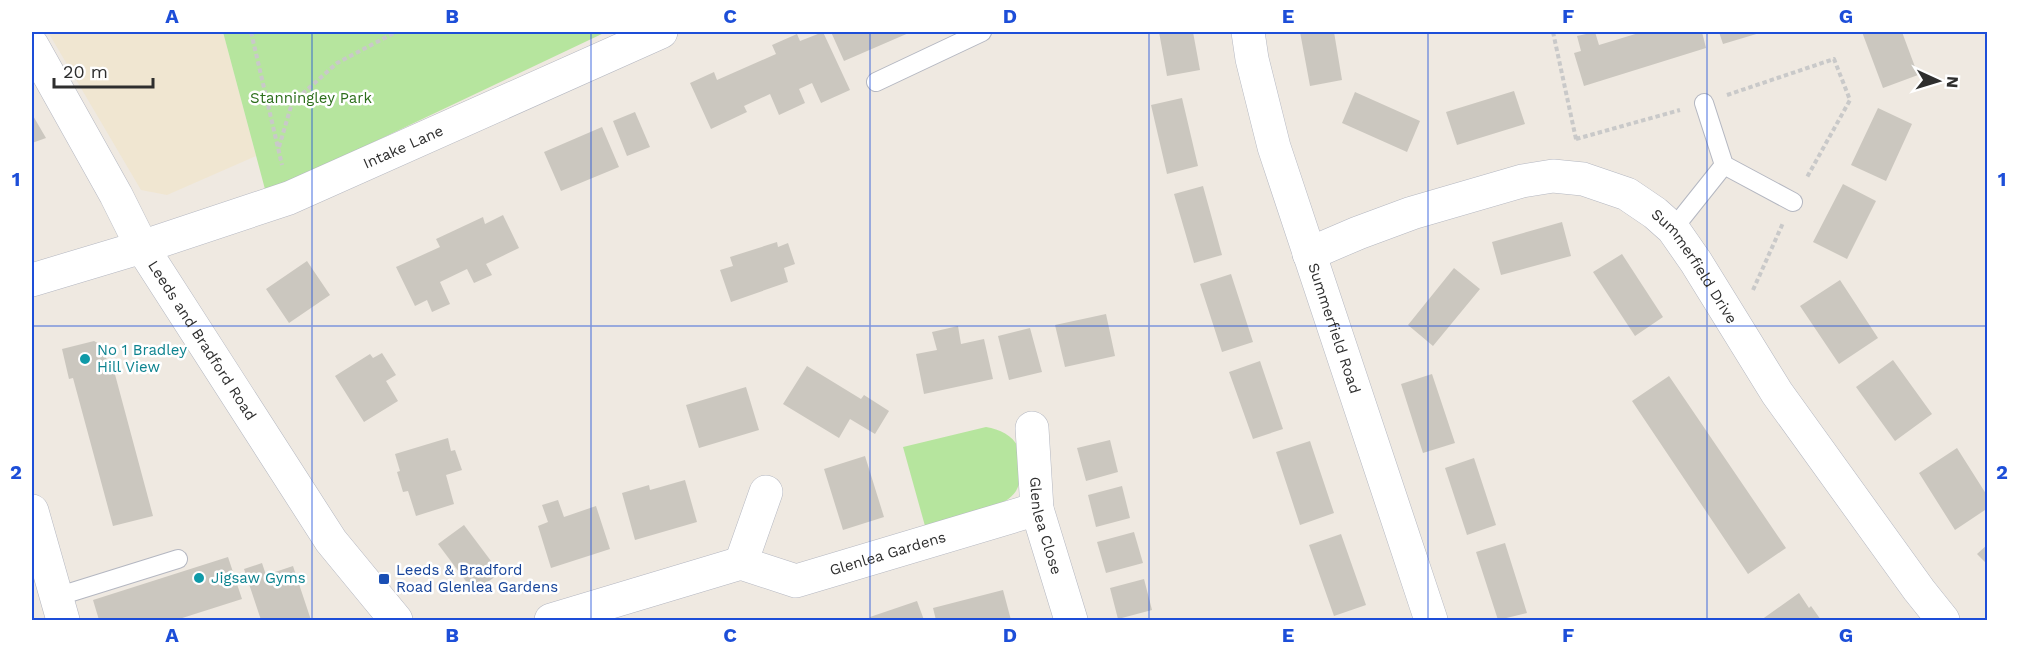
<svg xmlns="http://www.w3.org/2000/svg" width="2019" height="652" font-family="'Work Sans',sans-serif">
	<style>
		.education { fill: #f0e6d1 }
		.green { fill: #b6e59e }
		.building { fill: #cbc7bf }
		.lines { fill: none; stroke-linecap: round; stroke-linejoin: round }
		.service-casing { stroke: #b4b7c1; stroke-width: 20 }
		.minor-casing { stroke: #b4b7c1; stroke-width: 34 }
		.tertiary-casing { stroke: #b4b7c1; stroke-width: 34 }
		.secondary-casing { stroke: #b4b7c1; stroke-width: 34 }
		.path { stroke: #c9c9c9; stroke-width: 4; stroke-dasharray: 4.5 3; stroke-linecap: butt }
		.service { stroke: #fff; stroke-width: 18 }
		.minor { stroke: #fff; stroke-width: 33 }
		.tertiary { stroke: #fff; stroke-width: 33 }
		.secondary { stroke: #fff; stroke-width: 33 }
		.grid { fill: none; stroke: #1d4ed8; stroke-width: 1.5; stroke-opacity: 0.55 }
		.culture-dot { fill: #0f9aa8; stroke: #fff; stroke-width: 2 }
		.transit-dot { fill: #1a4fb4; stroke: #fff; stroke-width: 2 }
		.labels { text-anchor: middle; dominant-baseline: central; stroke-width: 5; stroke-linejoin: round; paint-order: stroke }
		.park-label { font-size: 15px; fill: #2c6e1b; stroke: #fff }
		.street-label { font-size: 15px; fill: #2e2e2e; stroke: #fff }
		.culture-label { font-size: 15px; fill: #0d838f; stroke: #fff; text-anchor: start }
		.transit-label { font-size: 15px; fill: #164399; stroke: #fff; text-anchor: start }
		.neatline { fill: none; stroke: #1d4ed8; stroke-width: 2 }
		.grid-label { font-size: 20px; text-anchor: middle; font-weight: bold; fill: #1d4ed8 }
	</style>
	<rect width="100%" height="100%" fill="#efe9e1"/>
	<path class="education" d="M 48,32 L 223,32 L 256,156 L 167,195 L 141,190 Z"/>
	<path class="green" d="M 223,32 L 606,32 L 266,193 Z
		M 986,427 C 1002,430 1017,437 1020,454 C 1021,466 1022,481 1016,491 C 1004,511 948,520 925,526 L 903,447 Z"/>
	<path class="building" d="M 823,32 L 850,90 L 821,103 L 812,83 L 799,89 L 805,103 L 779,115 L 770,94 L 744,106 L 747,112 L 711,129 L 690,83 L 714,72 L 717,80 L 776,54 L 772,45 L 797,34 L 800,41 Z
		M 831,32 L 911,32 L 844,61 Z
		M 1159,32 L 1193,32 L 1200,70 L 1167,76 Z
		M 1300,32 L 1334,32 L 1342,80 L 1310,86 Z
		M 1595,32 L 1599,45 L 1642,32 L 1702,32 L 1706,48 L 1584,86 L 1574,53 L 1581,51 L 1577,36 Z
		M 1719,32 L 1763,32 L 1723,44 Z
		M 1862,32 L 1902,32 L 1918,75 L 1883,88 Z
		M 1514,91 L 1525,124 L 1457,145 L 1446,112 Z
		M 1355,92 L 1420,121 L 1407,152 L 1342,123 Z
		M 1182,98 L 1198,166 L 1167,174 L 1151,105 Z
		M 1878,108 L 1912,124 L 1886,181 L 1851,165 Z
		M 635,112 L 650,147 L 627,156 L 613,121 Z
		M 32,114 L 46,138 L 32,143 Z
		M 602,127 L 619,167 L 561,191 L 544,152 Z
		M 1843,184 L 1876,201 L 1847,259 L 1813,242 Z
		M 1203,186 L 1222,255 L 1194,263 L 1174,194 Z
		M 503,215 L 519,248 L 486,264 L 492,275 L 474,283 L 467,269 L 440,282 L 450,304 L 432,312 L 427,300 L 415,306 L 396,267 L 440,247 L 436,239 L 483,217 L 485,224 Z
		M 1562,222 L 1571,256 L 1501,275 L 1492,242 Z
		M 777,242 L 778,247 L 788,243 L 795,264 L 784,268 L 788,282 L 731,302 L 720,270 L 733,266 L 730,257 Z
		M 1622,254 L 1663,317 L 1635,336 L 1593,272 Z
		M 307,261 L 330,295 L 289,323 L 266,289 Z
		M 1454,268 L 1480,289 L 1433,346 L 1408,325 Z
		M 1231,274 L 1253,342 L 1222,352 L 1200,284 Z
		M 1840,280 L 1878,338 L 1839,364 L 1800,306 Z
		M 1106,314 L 1115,356 L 1065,367 L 1055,325 Z
		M 958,326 L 961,344 L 984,339 L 993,379 L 924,394 L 916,354 L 937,350 L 932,332 Z
		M 1030,328 L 1042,372 L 1009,380 L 998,336 Z
		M 94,341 L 103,346 L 109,368 L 113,367 L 153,516 L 113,526 L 73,378 L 69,379 L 62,349 Z
		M 382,353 L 396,375 L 386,381 L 398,401 L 364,422 L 335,376 L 370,354 L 373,358 Z
		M 1893,360 L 1932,414 L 1895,441 L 1856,387 Z
		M 1260,361 L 1283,429 L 1253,439 L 1229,372 Z
		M 807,366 L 861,399 L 864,395 L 889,411 L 875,434 L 850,419 L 839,438 L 783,404 Z
		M 1432,374 L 1455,443 L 1423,453 L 1401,384 Z
		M 1669,376 L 1786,548 L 1748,574 L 1632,401 Z
		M 746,387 L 759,430 L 699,448 L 686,405 Z
		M 448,438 L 451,451 L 455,450 L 462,470 L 446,475 L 454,504 L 416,516 L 408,491 L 403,492 L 397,472 L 400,471 L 395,454 Z
		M 1110,440 L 1118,472 L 1086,481 L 1077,448 Z
		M 1310,441 L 1334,513 L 1300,525 L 1276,452 Z
		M 1957,448 L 1988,497 L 1988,508 L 1955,530 L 1919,473 Z
		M 865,456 L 884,517 L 843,530 L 824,469 Z
		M 1474,458 L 1496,525 L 1467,535 L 1445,468 Z
		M 685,480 L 697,522 L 635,540 L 622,493 L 649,485 L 650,490 Z
		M 1122,486 L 1130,518 L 1096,527 L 1088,495 Z
		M 558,500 L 564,517 L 596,506 L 610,549 L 551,568 L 538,526 L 548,522 L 542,505 Z
		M 464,525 L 500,573 L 474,592 L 438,544 Z
		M 1134,532 L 1143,563 L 1106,573 L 1097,542 Z
		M 1341,534 L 1366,605 L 1334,616 L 1309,545 Z
		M 1505,543 L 1527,613 L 1498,620 L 1476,552 Z
		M 1988,544 L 1988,565 L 1977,554 Z
		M 228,557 L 242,599 L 176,620 L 99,620 L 93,600 Z
		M 262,563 L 266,575 L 293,566 L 311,620 L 261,620 L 244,569 Z
		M 1144,579 L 1152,610 L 1118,619 L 1110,588 Z
		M 1003,590 L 1011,620 L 936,620 L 933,608 Z
		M 1799,593 L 1809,608 L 1811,606 L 1821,620 L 1761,620 Z
		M 917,601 L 924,620 L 871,620 L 870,617 Z"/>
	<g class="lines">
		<defs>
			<path id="service" d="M 876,82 L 982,32
				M 1704,103 L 1724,165
				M 1673,229 L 1724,165 L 1793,202
				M 56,597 L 178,559"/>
			<g id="minor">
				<path id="s1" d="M 1248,32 L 1252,59 L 1274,147 L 1431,620"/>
				<path d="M 32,45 L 116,195 L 142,247"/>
				<path id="s2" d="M 1309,254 L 1358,233 L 1412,213 L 1522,181 L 1553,176 L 1583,179 L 1627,194 L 1655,213 L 1673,229 L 1696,262 L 1777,393 L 1919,590 L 1943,620"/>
				<path id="s3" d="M 1032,428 L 1037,509 L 1071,620"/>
				<path d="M 741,563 L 766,492"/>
				<path id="s4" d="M 551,620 L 741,563 L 796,581 L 1037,509"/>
			</g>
			<g id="tertiary">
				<path id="s5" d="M 142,247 L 289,198 L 661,32"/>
				<path d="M 32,511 L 63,620"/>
			</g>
			<g id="secondary">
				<path id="s6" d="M 32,280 L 142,247 L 331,541 L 396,620"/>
			</g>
		</defs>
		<use href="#service" class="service-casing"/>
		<use href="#minor" class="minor-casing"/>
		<use href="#tertiary" class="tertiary-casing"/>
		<use href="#secondary" class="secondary-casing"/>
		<path class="path" d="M 251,32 L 282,165
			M 1553,32 L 1576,139
			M 1727,95 L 1834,59 L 1850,100 L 1806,179
			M 1576,139 L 1680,110
			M 279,147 L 292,103 L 337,63 L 396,32
			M 1753,290 L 1783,223"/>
		<use href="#service" class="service"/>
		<use href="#minor" class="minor"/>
		<use href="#tertiary" class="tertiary"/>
		<use href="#secondary" class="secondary"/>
	</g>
	<path class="grid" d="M 312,32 L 312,620M 591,32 L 591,620M 870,32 L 870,620M 1149,32 L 1149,620M 1428,32 L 1428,620M 1707,32 L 1707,620M 32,326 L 1988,326"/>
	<g class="culture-dot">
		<circle cx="85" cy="359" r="6"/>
		<circle cx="199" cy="578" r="6"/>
	</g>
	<rect class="transit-dot" x="378" y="573" width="12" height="12" rx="3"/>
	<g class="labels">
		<g class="park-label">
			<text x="311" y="98">Stanningley Park</text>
		</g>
		<g class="street-label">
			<text stroke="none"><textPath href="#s5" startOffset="280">Intake Lane</textPath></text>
			<text stroke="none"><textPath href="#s2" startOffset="434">Summerfield Drive</textPath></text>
			<text stroke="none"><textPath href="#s1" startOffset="309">Summerfield Road</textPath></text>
			<text stroke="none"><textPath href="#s6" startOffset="226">Leeds and Bradford Road</textPath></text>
			<text stroke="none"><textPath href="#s3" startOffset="99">Glenlea Close</textPath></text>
			<text stroke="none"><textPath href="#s4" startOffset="352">Glenlea Gardens</textPath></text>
		</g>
		<g class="culture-label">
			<text x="97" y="350">No 1 Bradley<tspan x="97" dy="17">Hill View</tspan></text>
			<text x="211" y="578">Jigsaw Gyms</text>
		</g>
		<g class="transit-label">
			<text x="396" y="570">Leeds &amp; Bradford<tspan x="396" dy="17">Road Glenlea Gardens</tspan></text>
		</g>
	</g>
	<rect width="2019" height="652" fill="none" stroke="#ffffff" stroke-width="66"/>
	<g transform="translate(1938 81) rotate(94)" stroke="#ffffff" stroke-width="4.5" paint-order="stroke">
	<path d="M0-4.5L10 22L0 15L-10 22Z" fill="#2e2e2e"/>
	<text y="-9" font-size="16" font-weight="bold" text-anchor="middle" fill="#2e2e2e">N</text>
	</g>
	<path d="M54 78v9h99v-9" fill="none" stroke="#2e2e2e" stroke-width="3"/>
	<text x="63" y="78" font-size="18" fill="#2e2e2e" stroke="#ffffff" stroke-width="4.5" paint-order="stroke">20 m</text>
	<rect x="33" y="33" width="1953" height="586" class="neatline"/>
	<g class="grid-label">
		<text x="172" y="23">A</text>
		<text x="452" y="23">B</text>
		<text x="730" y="23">C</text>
		<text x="1010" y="23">D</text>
		<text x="1288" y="23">E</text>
		<text x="1568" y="23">F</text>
		<text x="1846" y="23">G</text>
		<text x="16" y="186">1</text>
		<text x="2002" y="186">1</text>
		<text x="16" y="479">2</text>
		<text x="2002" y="479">2</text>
		<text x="172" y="642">A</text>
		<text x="452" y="642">B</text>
		<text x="730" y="642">C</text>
		<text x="1010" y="642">D</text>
		<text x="1288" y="642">E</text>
		<text x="1568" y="642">F</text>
		<text x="1846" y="642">G</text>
	</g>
</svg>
